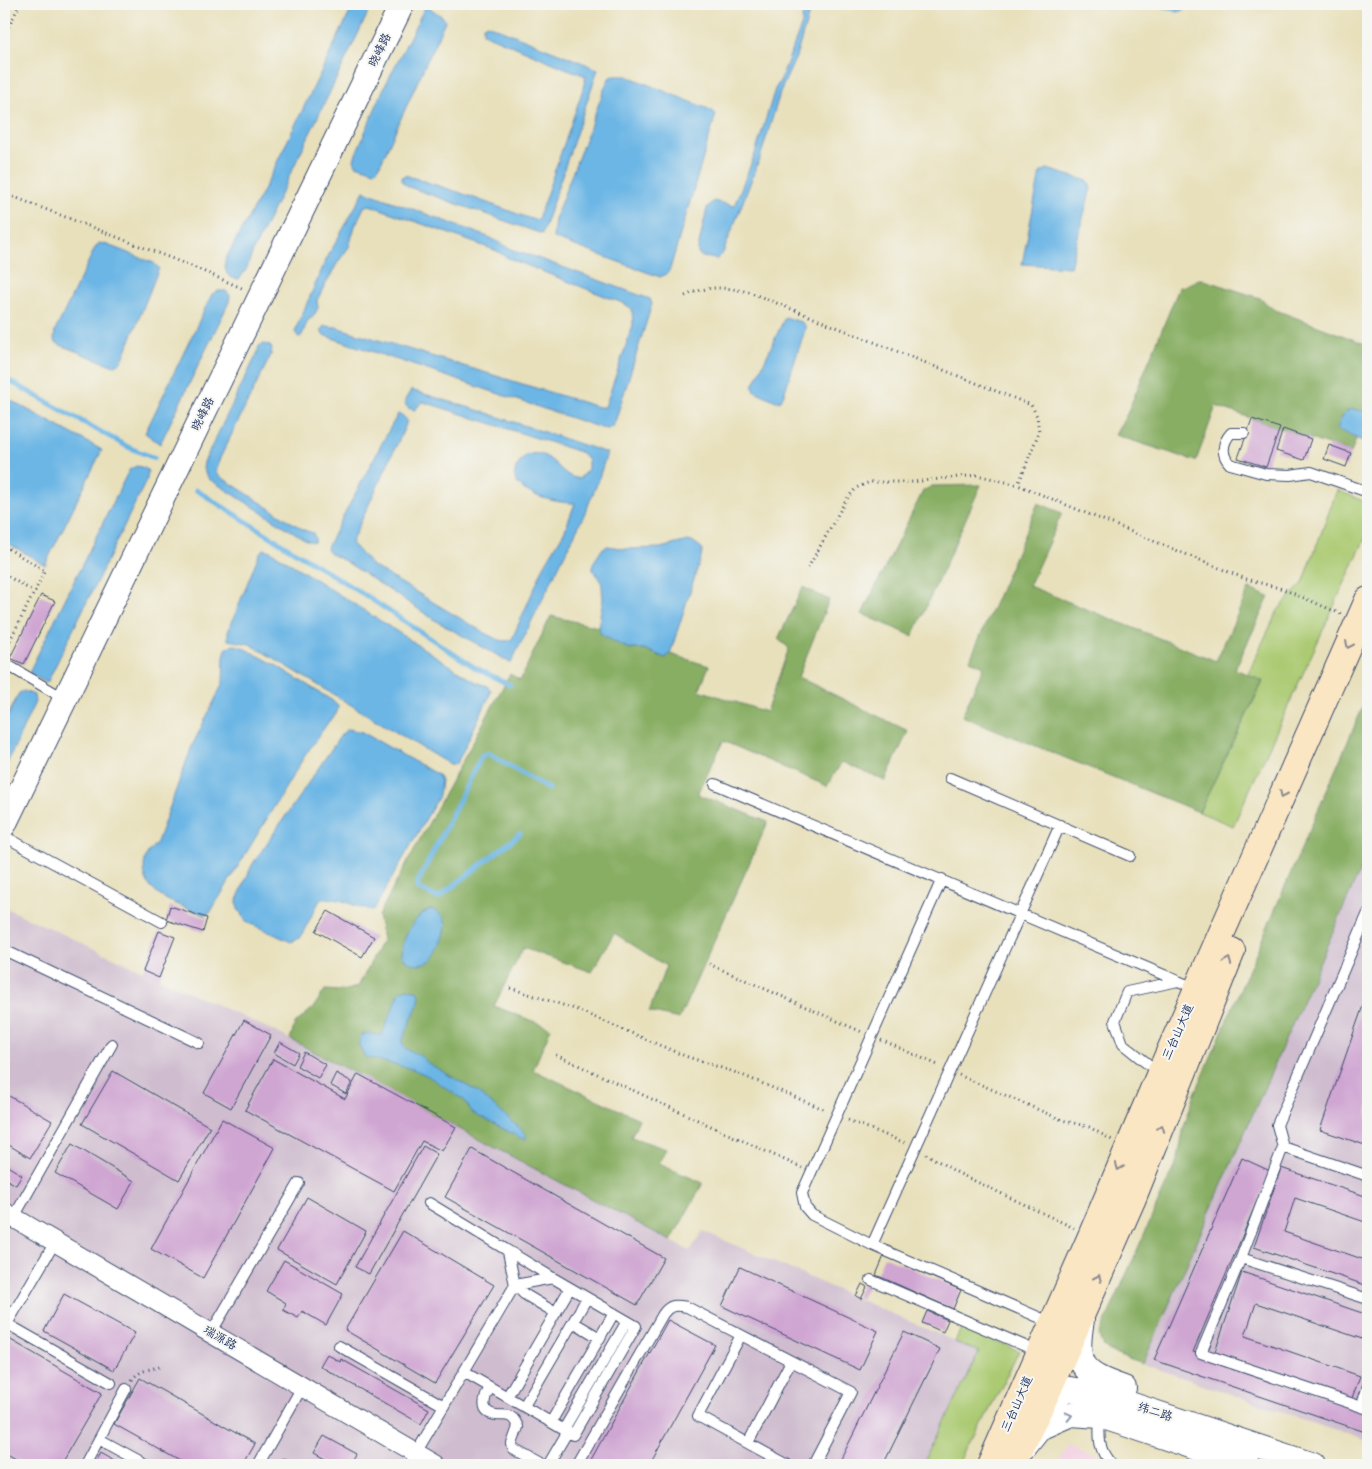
<svg xmlns="http://www.w3.org/2000/svg" width="1372" height="1469" font-family="Pangolin,'LXGW WenKai TC',sans-serif">
	<style>
		.built { fill: #f2cfe1 }
		.industrial { fill: #cfbdcf }
		.green { fill: #abca72; stroke: #637c68 }
		.forest { fill: #88ae64; stroke: #526e61 }
		.water { fill: #6cb6e5; stroke: #4472a2 }
		.lines { fill: none; stroke-linecap: round; stroke-linejoin: round }
		.stream { stroke: #6cb6e5; stroke-width: 5 }
		.building { fill: #cfa5d2 }
		.service-casing { stroke: #3a4a6c; stroke-width: 12 }
		.minor-casing { stroke: #3a4a6c; stroke-width: 21 }
		.tertiary-casing { stroke: #3a4a6c; stroke-width: 26 }
		.secondary-casing { stroke: #3a4a6c; stroke-width: 28 }
		.path { stroke: #3a4a6c; stroke-width: 3; stroke-dasharray: 1 4; stroke-linecap: butt }
		.service { stroke: #fff; stroke-width: 10 }
		.minor { stroke: #fff; stroke-width: 19 }
		.tertiary { stroke: #fff; stroke-width: 24 }
		.secondary { stroke: #fbe6c4; stroke-width: 26 }
		.oneway { stroke: #8b8a91 }
		.oneway2 { stroke: #8d97ae }
		.labels { text-anchor: middle; dominant-baseline: central; stroke-width: 4; stroke-linejoin: round; paint-order: stroke }
		.street-label { font-size: 12px; fill: #1b2f5e; stroke: #f6f6f2 }
	</style>
	<rect width="100%" height="100%" fill="#f6f6f2"/>
	<filter id="ink" filterUnits="userSpaceOnUse"><feTurbulence type="fractalNoise" baseFrequency=".02" numOctaves="2"/><feDisplacementMap in="SourceGraphic" scale="10" xChannelSelector="R" yChannelSelector="G"/><feConvolveMatrix kernelMatrix="1 2 1 2 8 2 1 2 1" color-interpolation-filters="sRGB"/></filter>
	<filter id="wash" filterUnits="userSpaceOnUse"><feTurbulence type="fractalNoise" baseFrequency=".0096" numOctaves="4" result="noise"/><feDisplacementMap in="SourceGraphic" scale="20" xChannelSelector="R" yChannelSelector="G"/><feGaussianBlur stdDeviation="1.12" result="paint"/><feColorMatrix in="noise" values="0 0 0 0 0 0 0 0 0 0 0 0 0 0 0 0 0 1.4 0 .05"/><feComposite in="paint" operator="in"/></filter>
	<g filter="url(#wash)">
		<rect width="100%" height="100%" fill="#e8e0bb"/>
		<path class="built" d="M 1068,1444 L 1128,1465 L 1055,1465 Z"/>
		<path class="industrial" d="M 1368,852 L 1368,1441 L 1143,1364 Z
			M 8,909 L 274,1031 L 690,1251 L 703,1231 L 979,1352 L 924,1465 L 4,1465 L 4,917 Z"/>
		<path class="green" d="M 1337,490 L 1368,503 L 1368,532 L 1233,826 L 1199,812 L 1263,682 L 1247,675 L 1278,610 L 1303,583 Z
			M 962,1326 L 1019,1351 L 962,1465 L 924,1465 L 979,1352 L 955,1342 Z"/>
		<path class="forest" d="M 1201,279 L 1260,298 L 1273,309 L 1368,345 L 1368,407 L 1351,453 L 1216,406 L 1196,461 L 1115,435 L 1127,414 L 1179,288 Z
			M 981,485 L 913,636 L 862,614 L 923,491 L 932,486 Z
			M 1038,503 L 1062,513 L 1029,586 L 1216,661 L 1249,589 L 1269,597 L 1235,669 L 1263,681 L 1199,812 L 962,716 L 984,666 L 970,660 Z
			M 803,587 L 829,600 L 798,677 L 908,731 L 885,781 L 842,762 L 827,786 L 723,741 L 698,794 L 768,822 L 679,1019 L 649,1012 L 666,966 L 614,933 L 592,972 L 523,948 L 494,1006 L 551,1028 L 533,1070 L 639,1119 L 631,1137 L 666,1149 L 659,1164 L 703,1183 L 671,1241 L 290,1039 L 295,1024 L 313,1008 L 325,990 L 341,991 L 358,987 L 383,939 L 378,916 L 510,674 L 520,680 L 551,616 L 598,627 L 601,634 L 631,649 L 644,649 L 665,658 L 670,654 L 709,666 L 699,690 L 766,712 L 789,648 L 778,639 Z
			M 1368,695 L 1368,852 L 1143,1364 L 1117,1355 L 1103,1347 L 1099,1336 L 1178,1158 L 1184,1126 L 1194,1096 Z"/>
		<path class="water" d="M 354,4 L 363,4 L 371,7 L 253,251 L 246,270 L 239,279 C 226,278 225,272 225,260 L 265,187 Z
			M 803,4 L 812,4 L 796,57 L 781,90 L 760,158 L 723,253 L 717,259 L 703,257 L 698,254 L 698,249 L 707,208 L 713,201 L 734,206 L 755,154 L 775,89 L 780,81 L 802,24 Z
			M 1153,4 L 1186,4 L 1184,10 L 1178,12 Z
			M 428,7 L 443,17 L 445,21 L 379,167 L 375,171 L 356,165 L 354,160 L 355,156 L 383,90 L 424,9 Z
			M 487,24 L 598,69 L 542,234 L 409,187 L 402,182 L 402,177 L 405,175 L 458,192 L 534,220 L 538,219 L 582,92 L 586,76 L 565,68 L 483,33 L 483,26 Z
			M 615,76 L 627,76 L 711,110 L 716,114 L 670,269 L 667,274 L 660,277 L 553,238 L 555,218 L 607,82 L 610,77 Z
			M 1047,169 L 1088,181 L 1091,188 L 1070,267 L 1022,264 L 1040,173 Z
			M 364,191 L 491,238 L 519,253 L 532,256 L 650,299 L 652,304 L 614,425 L 608,429 L 601,428 L 323,335 L 321,330 L 324,326 L 336,327 L 598,407 L 605,407 L 633,325 L 632,309 L 625,304 L 508,258 L 497,251 L 375,207 L 369,205 L 364,207 L 355,226 L 349,247 L 338,262 L 317,300 L 318,308 L 313,317 L 308,320 L 302,335 L 299,338 L 295,332 L 297,326 L 326,260 Z
			M 99,243 L 105,244 L 154,263 L 159,268 L 122,361 L 114,366 L 60,345 L 54,341 L 55,331 L 95,248 Z
			M 218,291 L 226,291 L 230,295 L 229,302 L 160,444 L 145,433 L 212,294 Z
			M 785,317 L 801,322 L 805,325 L 805,330 L 784,394 L 781,400 L 776,401 L 755,391 L 753,386 Z
			M 264,344 L 269,345 L 272,348 L 271,355 L 220,458 L 216,472 L 218,475 L 304,530 L 313,533 L 315,538 L 314,542 L 306,540 L 209,479 L 203,469 L 204,462 L 257,354 L 259,346 Z
			M 411,390 L 487,413 L 607,453 L 597,484 L 585,513 L 511,663 L 438,622 L 345,561 L 329,553 L 327,549 L 328,545 L 390,428 L 397,416 L 398,414 L 402,415 L 407,420 L 405,427 L 351,543 L 371,565 L 488,635 C 497,638 503,644 512,639 L 544,566 L 565,530 L 575,503 C 557,504 498,491 519,464 C 522,459 525,455 531,454 C 554,450 561,480 580,478 L 588,469 L 588,459 L 580,452 L 427,403 L 422,402 L 415,410 L 408,408 L 405,404 L 405,400 Z
			M 10,400 L 102,450 L 45,565 L 4,541 L 4,407 Z
			M 1352,409 L 1368,412 L 1368,443 C 1357,440 1349,433 1337,430 C 1340,420 1341,413 1352,409 Z
			M 137,466 L 145,468 L 148,471 L 147,479 L 47,683 L 30,674 L 30,670 L 126,476 L 130,469 Z
			M 688,541 L 695,543 L 702,548 L 702,554 L 670,654 L 665,658 L 644,649 L 631,649 L 620,645 L 601,634 L 598,627 L 603,599 L 602,587 L 601,580 L 593,570 L 593,563 L 603,548 L 608,546 L 626,549 L 660,548 Z
			M 263,549 L 271,551 L 476,682 L 487,686 L 491,690 L 489,697 L 458,761 L 455,765 L 447,763 L 250,644 L 228,640 L 228,632 L 259,554 Z
			M 235,645 L 242,647 L 274,664 L 336,703 L 338,705 C 338,713 335,717 329,721 L 304,757 L 210,913 L 205,915 C 182,905 145,899 144,869 C 144,864 145,858 147,854 C 150,850 154,846 157,842 L 192,746 L 223,683 L 224,656 L 226,649 L 230,646 Z
			M 24,691 L 34,695 L 35,702 L 4,770 L 4,724 L 19,693 Z
			M 348,729 L 362,732 L 438,775 L 441,781 L 439,796 L 373,911 C 356,908 336,894 320,900 L 300,938 L 291,942 L 247,922 L 238,909 L 237,900 L 252,865 L 341,735 Z
			M 431,909 C 435,911 441,914 444,918 C 450,927 438,956 430,961 C 424,964 416,964 410,963 L 402,956 C 403,935 412,918 431,909 Z
			M 407,988 L 418,991 L 420,995 L 419,1002 L 402,1041 L 405,1048 L 421,1056 L 428,1063 L 476,1091 L 521,1129 L 526,1135 L 526,1139 L 523,1139 L 472,1113 L 465,1101 L 428,1076 L 412,1069 L 365,1057 L 359,1046 L 361,1035 C 371,1031 376,1037 382,1035 L 400,991 Z"/>
		<g class="lines">
			<path class="stream" d="M 4,378 L 128,447 L 154,458
				M 196,490 L 366,596 L 474,667 L 510,685
				M 520,834 L 438,898 L 417,888 L 418,882 L 482,755 L 488,753 L 548,789"/>
		</g>
		<g id="blocks">
			<path class="building" d="M 1252,419 L 1280,428 L 1266,467 L 1238,458 Z
				M 1283,429 L 1311,439 L 1304,460 L 1276,451 Z
				M 1329,445 L 1351,453 L 1346,467 L 1324,459 Z
				M 41,595 L 55,601 L 24,664 L 10,658 Z
				M 170,906 L 207,918 L 203,932 L 166,920 Z
				M 328,911 L 374,937 L 362,957 L 316,931 Z
				M 159,931 L 175,937 L 159,978 L 143,971 Z
				M 1368,991 L 1368,1146 L 1320,1130 Z
				M 244,1020 L 271,1035 L 231,1108 L 204,1093 Z
				M 280,1042 L 299,1053 L 293,1064 L 274,1053 Z
				M 304,1052 L 326,1065 L 318,1078 L 297,1066 Z
				M 273,1059 L 345,1099 L 358,1074 L 456,1127 L 442,1151 L 422,1141 L 394,1191 L 245,1110 Z
				M 113,1071 L 210,1127 L 179,1180 L 82,1124 Z
				M 336,1073 L 352,1082 L 346,1094 L 330,1085 Z
				M 4,1093 L 52,1121 L 30,1158 L 4,1142 Z
				M 222,1119 L 275,1148 L 203,1278 L 151,1249 Z
				M 72,1144 L 134,1181 L 118,1209 L 55,1173 Z
				M 423,1146 L 437,1154 L 369,1274 L 355,1267 Z
				M 472,1149 L 664,1258 L 637,1305 L 445,1197 Z
				M 1242,1158 L 1270,1171 L 1193,1352 L 1368,1413 L 1368,1433 L 1154,1360 Z
				M 4,1164 L 22,1175 L 16,1185 L 4,1178 Z
				M 1281,1168 L 1368,1197 L 1368,1223 L 1295,1198 L 1284,1232 L 1368,1261 L 1368,1286 L 1254,1247 Z
				M 307,1197 L 366,1231 L 337,1284 L 277,1250 Z
				M 403,1231 L 494,1285 L 435,1383 L 345,1330 Z
				M 884,1256 L 961,1290 L 953,1309 L 876,1275 Z
				M 284,1260 L 343,1294 L 326,1325 L 302,1311 L 298,1318 L 283,1310 L 286,1303 L 266,1291 Z
				M 740,1267 L 878,1331 L 860,1370 L 722,1306 Z
				M 1242,1272 L 1368,1315 L 1368,1341 L 1256,1303 L 1245,1336 L 1360,1376 L 1352,1398 L 1215,1352 Z
				M 862,1284 L 867,1287 L 861,1299 L 856,1296 Z
				M 64,1294 L 135,1333 L 114,1370 L 44,1331 Z
				M 927,1311 L 948,1320 L 943,1332 L 922,1323 Z
				M 668,1320 L 715,1345 L 649,1465 L 588,1465 Z
				M 904,1332 L 940,1349 L 883,1465 L 838,1465 Z
				M 4,1336 L 102,1393 L 60,1465 L 26,1465 L 4,1452 Z
				M 327,1354 L 340,1362 L 341,1359 L 429,1409 L 421,1424 L 320,1366 Z
				M 140,1378 L 255,1444 L 243,1465 L 187,1465 L 114,1424 Z
				M 324,1436 L 357,1454 L 351,1465 L 336,1465 L 314,1453 Z
				M 101,1453 L 122,1465 L 94,1465 Z
				M 283,1458 L 295,1465 L 279,1465 Z"/>
		</g>
	</g>
	<g filter="url(#ink)">
		<use href="#blocks" fill-opacity="0" stroke="#3a4a6c" stroke-width="1"/>
		<g class="lines">
			<defs>
				<path id="service" d="M 1244,433 L 1231,433 C 1222,443 1221,455 1230,464 L 1266,474 L 1290,475 L 1311,472 L 1368,492
					M 4,663 L 65,699
					M 950,778 L 1130,856
					M 715,784 L 1197,989
					M 4,836 L 162,922
					M 942,879 L 802,1193 L 805,1207 L 812,1215 L 872,1245 L 1052,1323
					M 1368,913 L 1277,1125 L 1283,1147 L 1241,1258 L 1201,1353 L 1368,1409
					M 4,950 L 199,1043
					M 1159,1073 L 1123,1044 L 1115,1021 L 1127,992 L 1178,981
					M 1283,1147 L 1368,1176
					M 429,1203 L 553,1278 L 636,1326 L 573,1435 L 464,1372
					M 14,1217 L 112,1044
					M 872,1245 L 1060,825
					M 508,1252 L 515,1285 L 524,1294 L 556,1313
					M 1241,1258 L 1368,1299
					M 871,1280 L 1039,1352
					M 4,1322 L 111,1383
					M 573,1322 L 600,1338
					M 7,1324 L 55,1242
					M 211,1333 L 299,1183
					M 741,1335 L 698,1416 L 788,1465
					M 339,1346 L 444,1406
					M 490,1387 C 484,1398 479,1413 496,1415 C 501,1416 507,1414 511,1417 C 515,1419 516,1423 518,1427 L 512,1444 L 513,1449 L 542,1465
					M 507,1397 L 570,1288
					M 524,1406 L 587,1298
					M 1361,1407 L 1368,1386
					M 1100,1416 C 1099,1436 1097,1449 1112,1465
					M 551,1422 L 614,1313
					M 564,1429 L 627,1321
					M 99,1439 L 147,1465
					M 748,1443 L 791,1361
					M 416,1453 L 515,1285 L 553,1278
					M 4,1463 L 7,1465
					M 85,1465 L 126,1389
					M 258,1465 L 302,1387
					M 548,1465 L 568,1431
					M 576,1465 L 663,1314 C 670,1304 676,1305 687,1307 L 851,1392 L 813,1465"/>
				<path id="minor" d="M 4,1212 L 436,1465"/>
				<path id="tertiary" d="M 4,825 L 402,4
					M 1082,1320 C 1074,1366 1081,1373 1124,1388
					M 1033,1405 L 1068,1389 L 1097,1393 L 1313,1465
					M 1024,1447 L 1039,1428 L 1071,1414 L 1100,1416 L 1131,1426 L 1247,1465"/>
				<path id="secondary" d="M 990,1465 L 1091,1236 L 1160,1073 L 1368,600
					M 1012,1465 L 1050,1386 L 1133,1198 L 1232,951"/>
			</defs>
			<use href="#service" class="service-casing"/>
			<use href="#minor" class="minor-casing"/>
			<use href="#tertiary" class="tertiary-casing"/>
			<use href="#secondary" class="secondary-casing"/>
			<path class="path" d="M 4,36 L 20,4
				M 4,193 L 191,266 L 244,289
				M 685,296 C 708,285 724,287 749,292 L 1031,405 L 1037,416 L 1039,432 L 1018,485
				M 4,546 L 45,571 L 4,652
				M 808,568 L 846,500 L 856,488 L 870,482 L 912,482 L 977,475 L 1018,485 L 1246,579 L 1283,589 L 1341,614
				M 4,574 L 34,592
				M 709,964 L 862,1032
				M 510,988 L 575,1009 L 685,1056 L 737,1073 L 826,1110
				M 881,1040 L 940,1066
				M 556,1055 L 802,1168
				M 959,1075 L 1062,1120 L 1089,1127 L 1112,1140
				M 848,1120 L 905,1143
				M 926,1154 L 958,1173 L 1074,1228
				M 132,1380 C 138,1371 149,1369 160,1367"/>
			<use href="#service" class="service"/>
			<use href="#minor" class="minor"/>
			<use href="#tertiary" class="tertiary"/>
			<use href="#secondary" class="secondary"/>
		</g>
		<defs><path id="oneway-chevron" d="M-2-3.5L2.5 0L-2 3.5" fill="none" stroke-width="1.6" stroke-linecap="round" stroke-linejoin="round" transform="scale(1.25)"/></defs>
		<g class="oneway">
			<use href="#oneway-chevron" transform="translate(1349 645) rotate(114)"/>
			<use href="#oneway-chevron" transform="translate(1283 794) rotate(114)"/>
			<use href="#oneway-chevron" transform="translate(1228 961) rotate(-68)"/>
			<use href="#oneway-chevron" transform="translate(1161 1128) rotate(-69)"/>
			<use href="#oneway-chevron" transform="translate(1119 1167) rotate(112)"/>
			<use href="#oneway-chevron" transform="translate(1098 1278) rotate(-66)"/>
		</g>
		<use class="oneway2" href="#oneway-chevron" transform="translate(1069 1416) rotate(-13)"/>
	</g>
	<g class="labels">
		<g class="street-label">
			<text transform="translate(380 50) rotate(-64)">晓峰路</text>
			<text transform="translate(203 414) rotate(-64)">晓峰路</text>
			<text transform="translate(1178 1032) rotate(-66)">三台山大道</text>
			<text transform="translate(220 1338) rotate(30)">瑞源路</text>
			<text transform="translate(1017 1404) rotate(-66)">三台山大道</text>
			<text transform="translate(1155 1412) rotate(18)">纬二路</text>
		</g>
	</g>
	<rect width="1372" height="1469" fill="none" stroke="#f6f6f2" stroke-width="20"/>
</svg>
